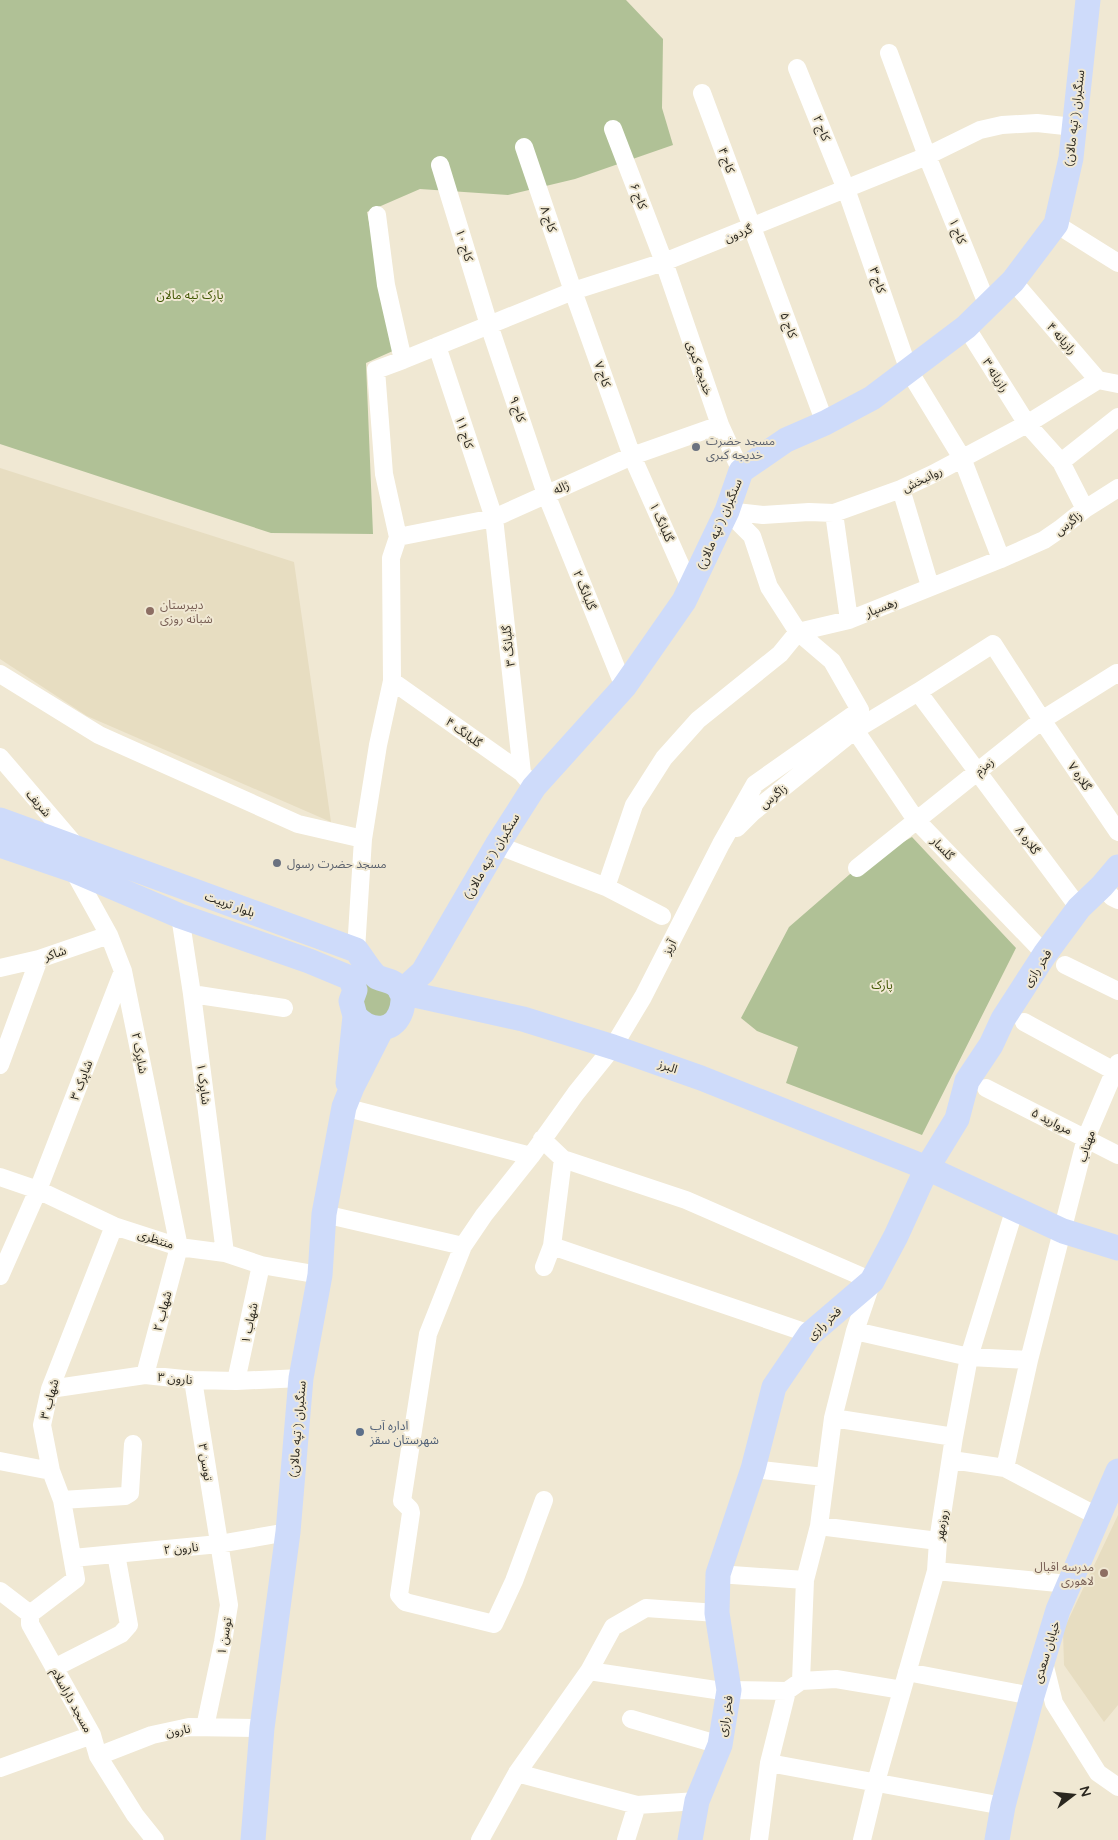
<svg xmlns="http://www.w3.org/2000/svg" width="1118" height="1840" font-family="Quicksand,'Noto Sans Arabic',sans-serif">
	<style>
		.built { fill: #e7ddc1 }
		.green { fill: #b0c196 }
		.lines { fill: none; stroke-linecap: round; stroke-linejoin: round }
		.street { stroke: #fff; stroke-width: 18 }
		.secondary { stroke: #cedbfa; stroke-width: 25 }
		.worship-dot { fill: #6b7280; stroke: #f0e8d3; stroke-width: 2 }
		.education-dot { fill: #8d6e63; stroke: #f0e8d3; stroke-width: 2 }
		.service-dot { fill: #5c6f8a; stroke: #f0e8d3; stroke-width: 2 }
		.labels { text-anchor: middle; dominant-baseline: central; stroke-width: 4; stroke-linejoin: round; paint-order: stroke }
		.street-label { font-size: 12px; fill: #2a271f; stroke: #f0e8d3 }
		.park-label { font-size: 12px; fill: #3f5500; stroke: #f0e8d3 }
		.worship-label { font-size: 12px; fill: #5b616d; stroke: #f0e8d3; text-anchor: start }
		.education-label { font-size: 12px; fill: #785e54; stroke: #f0e8d3; text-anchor: start }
		.service-label { font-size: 12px; fill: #4e5e75; stroke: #f0e8d3; text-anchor: start }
	</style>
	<rect width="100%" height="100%" fill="#f0e8d3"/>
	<path class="built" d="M 0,468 L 294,562 L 331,822 L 87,716 L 0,659 Z
		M 1118,1515 L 1118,1705 L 1104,1722 L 1064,1665 L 1063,1631 Z"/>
	<path class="green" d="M 0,0 L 626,0 L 663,39 L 662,108 L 673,145 L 575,179 L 508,195 L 420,189 L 367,212 L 395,350 L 366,363 L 373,534 L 271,533 L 0,444 Z
		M 912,837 L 1016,948 L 922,1135 L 786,1083 L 798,1047 L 757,1031 L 741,1018 L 789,927 L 857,868 Z
		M 362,981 L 401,992 L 378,1029 L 353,994 Z"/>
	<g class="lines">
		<path class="street" d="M 889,53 L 927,156 L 988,306
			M 797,68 L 846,189 L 909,371 L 962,458 L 1001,559
			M 702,93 L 825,423
			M 613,129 L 664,262 L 720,425 L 741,471
			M 524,147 L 573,291 L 632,456 L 691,589
			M 440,165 L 489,325 L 546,494 L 624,687
			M 1056,224 L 1118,263
			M 1013,281 L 1098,380 L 1118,384
			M 966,327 L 1027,424 L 1061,462
			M 437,346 L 494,518 L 522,773
			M 403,360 L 573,291 L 664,262 L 927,156 L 980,130 L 1002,125 L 1037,123 L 1074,127
			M 901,489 L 930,586
			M 1085,509 L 1118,488
			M 727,511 L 763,515 L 809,512 L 834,513 L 901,489 L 933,474 L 1027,424 L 1098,380
			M 834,513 L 849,620
			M 398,537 L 494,518 L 632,456 L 720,425
			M 0,674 L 99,735 L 298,824 L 363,839
			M 392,681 L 522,773 L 527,779
			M 918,692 L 1079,908
			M 855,730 L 916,820 L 1045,954
			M 0,757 L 77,847
			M 737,828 L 753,812 L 855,730 L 918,692 L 993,644 L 1042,720 L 1118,832
			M 497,845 L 606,887
			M 857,868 L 1042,720 L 1117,673 L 1118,675
			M 73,870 L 109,935 L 123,971 L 179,1247 L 145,1375
			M 1102,886 L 1112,897 L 1118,900
			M 180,916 L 192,994 L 225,1253
			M 662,916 L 606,887 L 634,805 L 664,758 L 698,720 L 780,654 L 798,632 L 849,620 L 1001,559 L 1044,540 L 1060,529 L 1085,509 L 1061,462 L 1118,417
			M 356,950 L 363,839 L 378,745 L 392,681 L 391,558 L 398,537 L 384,474 L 376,370 L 403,360 L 386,285 L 377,215
			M 1065,965 L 1118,991
			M 0,968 L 39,959 L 109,935
			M 192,994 L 284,1008
			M 1024,1022 L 1118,1073
			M 0,1065 L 39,959
			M 986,1088 L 1118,1155
			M 344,1107 L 531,1156
			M 542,1139 L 563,1159 L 686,1200 L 872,1281 L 855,1331 L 833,1418 L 819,1526 L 805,1580 L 801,1681
			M 0,1177 L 38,1190 L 114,1226 L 179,1247 L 225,1253 L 261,1265 L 320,1275
			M 324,1214 L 463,1246
			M 552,1246 L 810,1334
			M 544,1267 L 552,1246 L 563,1159
			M 0,1276 L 38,1190 L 123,971
			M 855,1331 L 969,1357 L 1029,1360
			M 193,1380 L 229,1605 L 223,1642 L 205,1727
			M 236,1381 L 261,1265
			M 50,1389 L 145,1375 L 193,1380 L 236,1381 L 301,1378
			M 833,1418 L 954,1437
			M 952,1460 L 1005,1468 L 1097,1516
			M 0,1461 L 51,1471
			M 1005,1468 L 1029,1360 L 1086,1138 L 1118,1063
			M 753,1469 L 824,1477
			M 62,1500 L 125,1496 L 130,1493 L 133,1444
			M 544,1500 L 514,1581 L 494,1624 L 405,1602 L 399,1595 L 411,1513 L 410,1509 L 402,1501 L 428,1334 L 463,1246 L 484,1215 L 531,1156 L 576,1093 L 613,1047 L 643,997 L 721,844 L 755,784 L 860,710 L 832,661 L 798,632 L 769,587 L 752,536 L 727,511
			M 819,1526 L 938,1541
			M 73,1558 L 219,1544 L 288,1532
			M 936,1571 L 1068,1584
			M 718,1574 L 805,1580
			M 0,1591 L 30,1614 L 30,1624 L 92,1735 L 98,1756 L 135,1815 L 155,1840
			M 30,1614 L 76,1579 L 62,1500 L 51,1471 L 42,1425 L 50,1389 L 114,1226
			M 1044,1663 L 1054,1703 L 1098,1773 L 1118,1787
			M 54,1668 L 121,1634 L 129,1625 L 116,1554
			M 589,1671 L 729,1692
			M 907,1672 L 1032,1696
			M 729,1690 L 787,1691 L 801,1681 L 836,1679 L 902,1690
			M 631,1719 L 720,1745
			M 98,1756 L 152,1735 L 189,1727 L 262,1728
			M 769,1763 L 1003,1806
			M 0,1768 L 92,1735
			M 517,1773 L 637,1805 L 697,1801
			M 480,1840 L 517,1773 L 589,1671 L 613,1627 L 646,1608 L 717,1613
			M 626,1840 L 637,1805
			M 759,1840 L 769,1763 L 787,1691
			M 862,1840 L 876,1782 L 936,1571 L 938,1541 L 954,1437 L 969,1357 L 1015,1208"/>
		<path class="secondary" d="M 0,820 L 356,950 C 361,956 371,973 377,977 C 388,982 396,980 402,993 C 404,998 403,1002 402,1008 C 396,1033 371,1034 355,1016
			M 0,845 L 73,870 L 180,916 L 309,961 L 350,978 L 355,990 L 351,1001 L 355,1016 L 348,1083
			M 401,992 L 423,972 L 497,845 L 534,787 L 624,687 L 684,601 L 727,511 L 741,471 L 786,440 L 825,423 L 872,398 L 966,327 L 1013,281 L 1056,224 L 1071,158 L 1088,0
			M 401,992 L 523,1019 L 613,1047 L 701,1078 L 927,1168 L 1063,1231 L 1118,1248
			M 253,1840 L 262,1728 L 288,1532 L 301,1378 L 320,1275 L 324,1214 L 344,1107 L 352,1087 L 382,1028
			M 690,1840 L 697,1801 L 720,1745 L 729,1690 L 717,1613 L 718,1574 L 753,1469 L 774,1387 L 810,1334 L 872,1281 L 896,1236 L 927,1168 L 957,1119 L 967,1081 L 991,1045 L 1003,1019 L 1045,954 L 1079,908 L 1102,886 L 1118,867
			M 997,1840 L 1003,1806 L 1032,1696 L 1058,1610 L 1118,1471"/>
	</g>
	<g class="worship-dot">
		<circle cx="696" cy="447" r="5"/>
		<circle cx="277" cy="863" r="5"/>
	</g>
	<g class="education-dot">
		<circle cx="150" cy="611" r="5"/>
		<circle cx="1104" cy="1573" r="5"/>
	</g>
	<circle class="service-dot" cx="360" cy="1432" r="5"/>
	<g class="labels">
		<g class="street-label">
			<text transform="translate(1074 118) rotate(-83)">سنگبران ( تپه مالان)</text>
			<text transform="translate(822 128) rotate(68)">کاج ۲</text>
			<text transform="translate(727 160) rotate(70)">کاج ۴</text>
			<text transform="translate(639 196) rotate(69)">کاج ۶</text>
			<text transform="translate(549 219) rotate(71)">کاج ۸</text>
			<text transform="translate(958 231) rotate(68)">کاج ۱</text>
			<text transform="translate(738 233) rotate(-22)">گردون</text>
			<text transform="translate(465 245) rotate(73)">کاج ۱۰</text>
			<text transform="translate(878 280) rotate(71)">کاج ۳</text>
			<text transform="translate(789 325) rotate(69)">کاج ۵</text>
			<text transform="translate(1062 338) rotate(49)">رازیانه ۴</text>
			<text transform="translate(700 368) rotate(71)">خدیجه کبری</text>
			<text transform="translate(603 374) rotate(70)">کاج ۷</text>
			<text transform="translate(996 375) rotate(58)">رازیانه ۳</text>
			<text transform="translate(518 409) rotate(71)">کاج ۹</text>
			<text transform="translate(465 432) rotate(72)">کاج ۱۱</text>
			<text transform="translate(922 479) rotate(-26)">روانبخش</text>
			<text transform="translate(561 487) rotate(-23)">ژاله</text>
			<text transform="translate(662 522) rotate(66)">گلبانگ ۱</text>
			<text transform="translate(1068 523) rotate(-38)">زاگرس</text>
			<text transform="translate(719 524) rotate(-67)">سنگبران ( تپه مالان)</text>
			<text transform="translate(585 590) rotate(68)">گلبانگ ۲</text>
			<text transform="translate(881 607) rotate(-22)">رهسپار</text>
			<text transform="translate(508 646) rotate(-96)">گلبانگ ۳</text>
			<text transform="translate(464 732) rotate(36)">گلبانگ ۴</text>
			<text transform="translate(984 766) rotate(-38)">زمزم</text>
			<text transform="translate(1080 776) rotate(56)">گلاره ۷</text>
			<text transform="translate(773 796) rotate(-39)">زاگرس</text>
			<text transform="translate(39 803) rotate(49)">شریف</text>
			<text transform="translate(1028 840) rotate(53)">گلاره ۸</text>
			<text transform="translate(943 848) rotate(46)">گلسار</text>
			<text transform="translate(491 856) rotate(-59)">سنگبران ( تپه مالان)</text>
			<text transform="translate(230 904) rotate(20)">بلوار تربیت</text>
			<text transform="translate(669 947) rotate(-63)">آریز</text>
			<text transform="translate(55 953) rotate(-19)">شاکر</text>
			<text transform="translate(1037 968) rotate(-57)">فخر رازی</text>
			<text transform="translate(140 1053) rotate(79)">شاپرک ۲</text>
			<text transform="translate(668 1066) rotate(19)">البرز</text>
			<text transform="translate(81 1080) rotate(-69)">شاپرک ۳</text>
			<text transform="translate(204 1084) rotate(83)">شاپرک ۱</text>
			<text transform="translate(1052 1121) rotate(27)">مروارید ۵</text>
			<text transform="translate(1086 1146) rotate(-73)">مهتاب</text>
			<text transform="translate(156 1239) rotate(18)">منتظری</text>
			<text transform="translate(162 1311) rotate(-75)">شهاب ۲</text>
			<text transform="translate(249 1323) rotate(-78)">شهاب ۱</text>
			<text transform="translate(824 1323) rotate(-43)">فخر رازی</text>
			<text transform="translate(175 1378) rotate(6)">نارون ۳</text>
			<text transform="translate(49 1399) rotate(-75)">شهاب ۳</text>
			<text transform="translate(297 1429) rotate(-85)">سنگبران ( تپه مالان)</text>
			<text transform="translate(206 1462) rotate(81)">توسن ۳</text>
			<text transform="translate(941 1525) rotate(-81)">روزمهر</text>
			<text transform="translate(181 1548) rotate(-5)">نارون ۲</text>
			<text transform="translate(224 1636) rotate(-80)">توسن ۱</text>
			<text transform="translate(1046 1652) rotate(-73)">خیابان سعدی</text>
			<text transform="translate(72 1700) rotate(61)">مسجد داراسلام</text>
			<text transform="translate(725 1716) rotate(-80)">فخر رازی</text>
			<text transform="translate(178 1730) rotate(-10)">نارون</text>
		</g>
		<g class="park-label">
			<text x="190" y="294">پارک تپه مالان</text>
			<text x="882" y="984">پارک</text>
		</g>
		<g class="worship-label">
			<text x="706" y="440">مسجد حضرت<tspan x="706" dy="14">خدیجه کبری</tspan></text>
			<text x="287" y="863">مسجد حضرت رسول</text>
		</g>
		<g class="education-label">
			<text x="160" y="604">دبیرستان<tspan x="160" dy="14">شبانه روزی</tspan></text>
			<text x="1094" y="1566" text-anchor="end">مدرسه اقبال<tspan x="1094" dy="14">لاهوری</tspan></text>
		</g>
		<g class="service-label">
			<text x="370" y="1425">اداره آب<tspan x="370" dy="14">شهرستان سقز</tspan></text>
		</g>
	</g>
	<g transform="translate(1073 1795) rotate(74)" stroke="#f0e8d3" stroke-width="4" paint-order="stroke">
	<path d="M0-4L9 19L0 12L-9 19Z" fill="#2a271f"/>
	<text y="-8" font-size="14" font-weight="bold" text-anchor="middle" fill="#2a271f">N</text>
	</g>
</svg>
